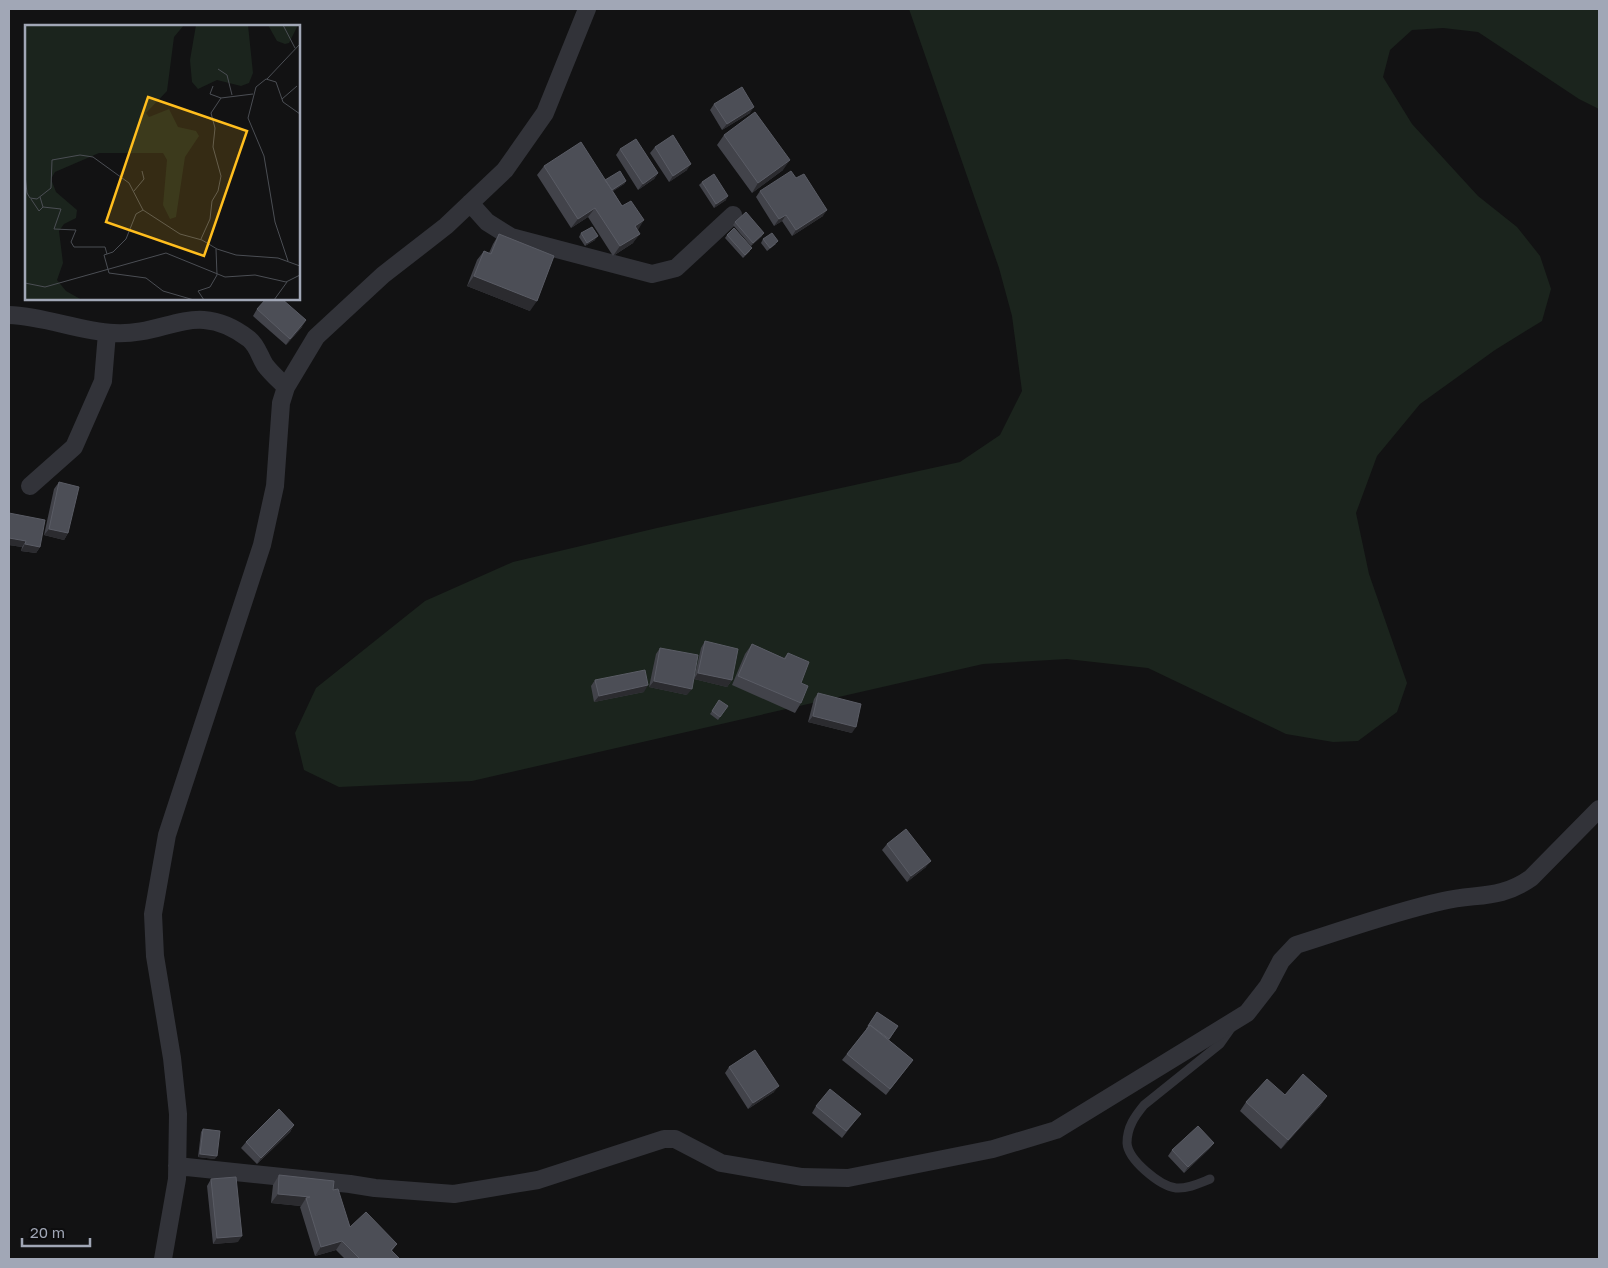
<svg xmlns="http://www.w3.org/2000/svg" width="1608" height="1268" font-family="'Golos Text',sans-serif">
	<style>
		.green { fill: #1b241d }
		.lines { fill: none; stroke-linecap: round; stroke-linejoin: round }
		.lane { stroke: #323339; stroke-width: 9 }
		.street { stroke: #323339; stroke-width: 18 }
		.wall { fill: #42434a }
		.shaded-wall { fill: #2b2b2f }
		.building { fill: #4c4e56; stroke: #5a5c65 }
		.inset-road { fill: none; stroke: #4b4e54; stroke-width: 1 }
		.view { fill: #ffbe1e; fill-opacity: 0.15; stroke: #ffbe1e; stroke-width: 2.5 }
		.inset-edge { fill: none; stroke: #a1a7b6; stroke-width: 2.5 }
	</style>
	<rect width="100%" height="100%" fill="#121213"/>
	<path class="green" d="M 909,9 L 1599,9 L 1599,109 L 1579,99 L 1478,32 L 1443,28 L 1412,30 L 1390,50 L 1383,77 L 1412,124 L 1478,196 L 1517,227 L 1540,256 L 1551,289 L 1542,321 L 1495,350 L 1420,404 L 1377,456 L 1356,513 L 1369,574 L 1407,683 L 1397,712 L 1358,741 L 1333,742 L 1286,734 L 1148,668 L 1067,659 L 983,664 L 472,781 L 339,787 L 304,770 L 295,733 L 316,688 L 425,601 L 513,562 L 657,528 L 960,462 L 1000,435 L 1022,391 L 1012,316 L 999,268 Z"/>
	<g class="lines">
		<path class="lane" d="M 1210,1179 C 1200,1183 1188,1189 1176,1188 C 1160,1186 1128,1160 1127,1143 C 1127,1127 1135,1116 1144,1105 L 1220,1044 L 1232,1027"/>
		<path class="street" d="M 470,203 L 487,222 L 511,237 L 652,274 L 676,268 L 733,215
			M 9,315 C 44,316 78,331 114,333 C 168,336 196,298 249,339 C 257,345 260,357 265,365 C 271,373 279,380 286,387
			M 30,486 L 74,447 L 103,381 L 107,333
			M 177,1166 L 350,1184 L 375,1188 L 454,1194 L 538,1180 L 664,1139 L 675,1139 L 721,1163 L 802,1177 L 848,1178 L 993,1149 L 1056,1130 L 1247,1013 L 1268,986 L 1281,961 L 1296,945 C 1344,930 1393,912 1443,901 C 1476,893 1500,900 1531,878 L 1599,809
			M 163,1259 L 177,1179 L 178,1114 L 172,1058 L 155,956 L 153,914 L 167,835 L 262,545 L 275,486 L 281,403 L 286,387 L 316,337 L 383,275 L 446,226 L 505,170 L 545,113 L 587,9"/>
	</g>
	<path class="wall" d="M 714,104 L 750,113 L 722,130 L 710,110 Z
		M 724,135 L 783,170 L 752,193 L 717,145 Z
		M 655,147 L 687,170 L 669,182 L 650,153 Z
		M 620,149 L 658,173 L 654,179 L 638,190 L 616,155 Z
		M 544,166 L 605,180 L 626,181 L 624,184 L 613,191 L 637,230 L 633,243 L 613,256 L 588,217 L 571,228 L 537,175 Z
		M 702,182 L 726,200 L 714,208 L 699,185 Z
		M 760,191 L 823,216 L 792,236 L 782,221 L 774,226 L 756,197 Z
		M 735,222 L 762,236 L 751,246 L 733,225 Z
		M 581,233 L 595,240 L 585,246 L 579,237 Z
		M 499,234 L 530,311 L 467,286 L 477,260 L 484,251 L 489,253 L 493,244 Z
		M 727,235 L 750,251 L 743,258 L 725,238 Z
		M 763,239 L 776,244 L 767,251 L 761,243 Z
		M 257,309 L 302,327 L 286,345 L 253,316 Z
		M 59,482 L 68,533 L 64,540 L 44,535 L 54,489 Z
		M 9,513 L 40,547 L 36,553 L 21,551 L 22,547 L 9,545 Z
		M 705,641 L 732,680 L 727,687 L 694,679 L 701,648 Z
		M 752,644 L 784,658 L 788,653 L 801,683 L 801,703 L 795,713 L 732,685 L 745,654 Z
		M 660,648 L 687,695 L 649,687 L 656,654 Z
		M 595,680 L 644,692 L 594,702 L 591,686 Z
		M 818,693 L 852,733 L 808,722 L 814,699 Z
		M 719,700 L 728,706 L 718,720 L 710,714 Z
		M 887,844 L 926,867 L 907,882 L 882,850 Z
		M 877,1012 L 898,1026 L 889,1040 L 913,1060 L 886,1095 L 842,1060 L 867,1029 L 866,1029 Z
		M 729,1067 L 774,1092 L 748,1109 L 725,1073 Z
		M 1327,1096 L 1320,1106 L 1281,1149 L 1240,1111 L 1246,1102 Z
		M 816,1106 L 856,1120 L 842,1138 L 812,1113 Z
		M 294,1125 L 290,1132 L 257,1164 L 241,1148 L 246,1142 Z
		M 203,1129 L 215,1159 L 198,1157 L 201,1132 Z
		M 1214,1143 L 1209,1149 L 1184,1173 L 1168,1156 L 1172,1150 Z
		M 279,1175 L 333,1190 L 350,1227 L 397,1244 L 392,1251 L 400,1259 L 345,1259 L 336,1250 L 315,1256 L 300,1207 L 301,1206 L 271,1203 L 273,1185 Z
		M 211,1179 L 238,1242 L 213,1244 L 207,1186 Z"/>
	<path class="shaded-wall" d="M 754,107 L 750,113 L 722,130 L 727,124 Z
		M 790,160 L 783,170 L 752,193 L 758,183 Z
		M 691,164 L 687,170 L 669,182 L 673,176 Z
		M 658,173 L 654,179 L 638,190 L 643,184 Z
		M 626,181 L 624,184 L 606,196 L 608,193 Z
		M 728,196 L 726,200 L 714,208 L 716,204 Z
		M 595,208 L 588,217 L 571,228 L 578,219 Z
		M 827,210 L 823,216 L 792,236 L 796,230 Z
		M 786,215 L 782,221 L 774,226 L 779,219 Z
		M 644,220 L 638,230 L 635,226 Z
		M 764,233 L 762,236 L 751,246 L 753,243 Z
		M 640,234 L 633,243 L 613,256 L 620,246 Z
		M 598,236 L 595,240 L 585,246 L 587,243 Z
		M 474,276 L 537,301 L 530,311 L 467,286 Z
		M 306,320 L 302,327 L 286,345 L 290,339 Z
		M 49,529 L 68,533 L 64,540 L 44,535 Z
		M 9,538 L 26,541 L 22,547 L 9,545 Z
		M 25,544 L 40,547 L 36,553 L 21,551 Z
		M 698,673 L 732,680 L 727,687 L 694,679 Z
		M 654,681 L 692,689 L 687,695 L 649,687 Z
		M 648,685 L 644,692 L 594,702 L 599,696 Z
		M 813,716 L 856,727 L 852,733 L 808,722 Z
		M 931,861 L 926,867 L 907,882 L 911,876 Z
		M 779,1086 L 774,1092 L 748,1109 L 753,1103 Z
		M 1327,1096 L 1320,1106 L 1281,1149 L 1288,1140 Z
		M 294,1125 L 290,1132 L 257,1164 L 261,1158 Z
		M 1214,1143 L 1209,1149 L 1184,1173 L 1188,1167 Z
		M 200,1154 L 217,1156 L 215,1159 L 198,1157 Z
		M 278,1194 L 310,1197 L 306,1198 L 301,1206 L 271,1203 Z
		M 242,1236 L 238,1242 L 213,1244 L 217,1238 Z
		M 342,1241 L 336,1250 L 315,1256 L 321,1247 Z"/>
	<path class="building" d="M 742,87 L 754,107 L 727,124 L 714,104 Z
		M 755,112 L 790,160 L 758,183 L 724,135 Z
		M 673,135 L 691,164 L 673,176 L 655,147 Z
		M 636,139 L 658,173 L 643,184 L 620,149 Z
		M 581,142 L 622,206 L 631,201 L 644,220 L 635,226 L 640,234 L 620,246 L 595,208 L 578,219 L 544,166 Z
		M 620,171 L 626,181 L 612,190 L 605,180 Z
		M 791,171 L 796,178 L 804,174 L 827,210 L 796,230 L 786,215 L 779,219 L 760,191 Z
		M 714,174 L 728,196 L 716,204 L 702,182 Z
		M 746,212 L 764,233 L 753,243 L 735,222 Z
		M 592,227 L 598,236 L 587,243 L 581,233 Z
		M 734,228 L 752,248 L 745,255 L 727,235 Z
		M 772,233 L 778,241 L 770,248 L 763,239 Z
		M 499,234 L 554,256 L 537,301 L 474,276 L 484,251 L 491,254 Z
		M 266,299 L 282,299 L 306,320 L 290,339 L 257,309 Z
		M 59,482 L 79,487 L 68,533 L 49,529 Z
		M 9,513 L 45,520 L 40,547 L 25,544 L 26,541 L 9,538 Z
		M 705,641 L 738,649 L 732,680 L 698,673 Z
		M 752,644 L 785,659 L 788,653 L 809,662 L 801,683 L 808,686 L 801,703 L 738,676 Z
		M 660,648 L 698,655 L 692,689 L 654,681 Z
		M 645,670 L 648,685 L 599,696 L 595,680 Z
		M 818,693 L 861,704 L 856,727 L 813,716 Z
		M 719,700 L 728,706 L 720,717 L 712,711 Z
		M 906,829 L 931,861 L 911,876 L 887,844 Z
		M 877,1012 L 898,1026 L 889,1039 L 870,1025 L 869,1026 L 868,1026 Z
		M 870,1025 L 913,1060 L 890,1089 L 847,1054 Z
		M 755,1050 L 779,1086 L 753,1103 L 729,1067 Z
		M 1303,1074 L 1327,1096 L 1288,1140 L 1246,1102 L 1267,1079 L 1285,1095 Z
		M 830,1089 L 861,1114 L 846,1131 L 816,1106 Z
		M 279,1109 L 294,1125 L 261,1158 L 246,1142 Z
		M 1198,1126 L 1214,1143 L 1188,1167 L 1172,1150 Z
		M 203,1129 L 220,1131 L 217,1156 L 200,1154 Z
		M 279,1175 L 334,1181 L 333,1190 L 338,1189 L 350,1227 L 366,1212 L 397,1244 L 391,1250 L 400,1259 L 360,1259 L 342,1241 L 321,1247 L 306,1198 L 310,1197 L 278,1194 Z
		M 236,1177 L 242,1236 L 217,1238 L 211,1179 Z"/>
	<g transform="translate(25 25)">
		<rect width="275" height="275" fill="#121213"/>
		<path d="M 0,0 L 159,0 L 149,12 L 142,66 L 121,88 L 124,92 L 144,84 L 153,102 L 171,106 L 174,111 L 160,132 L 151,192 L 145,194 L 138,180 L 142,135 L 138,128 L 74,128 L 30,147 L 26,154 L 31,167 L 52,185 L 51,193 L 39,199 L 34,206 L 38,238 L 32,255 L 41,266 L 57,275 L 0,275 ZM 171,0 L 223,0 L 228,48 L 224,58 L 216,61 L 192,55 L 173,64 L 167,57 L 165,35 ZM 243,0 L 273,0 L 264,18 L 260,19 L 252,16 Z" fill="#1b241d"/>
		<path class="inset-road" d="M 258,0 L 270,23M 193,44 L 202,50 L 207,70M 242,54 L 275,19M 188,61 L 185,69 L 196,73M 257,74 L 272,61M 0,150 L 2,168 L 5,173 L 12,174 L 26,163 L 27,135 L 55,130 L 68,132 L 104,158 L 118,185 L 155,209 L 177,215 L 192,224 L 211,230 L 253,233 L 275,241M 109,166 L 119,154 L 117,146M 6,174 L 14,186 L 18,182 L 15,172M 18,182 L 36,184 L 29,204 L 51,205 L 46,217 L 49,222 L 80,222 L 82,229M 118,185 L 111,189 L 101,214 L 88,227 L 79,230 L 84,248 L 121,253 L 138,266 L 169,275M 176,214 L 185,194 L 187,176 L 193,166 L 196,151 L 188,122 L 190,103 L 186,88 L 196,73 L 228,69M 263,236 L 250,197 L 239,131 L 223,93 L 231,62 L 241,54 L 251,57 L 258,77 L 275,89M 0,258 L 20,262 L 141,228 L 200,252 L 230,250 L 261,257 L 275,250M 179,275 L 173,266 L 185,262 L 192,250 L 191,224M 249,275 L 262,257"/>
		<path class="view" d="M 123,72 L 222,106 L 179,231 L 81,197 Z"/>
		<rect width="275" height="275" class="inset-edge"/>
	</g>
	<rect width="1608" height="1268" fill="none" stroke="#a1a7b6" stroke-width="20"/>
	<path d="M22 1238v8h68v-8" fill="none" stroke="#a1a7b6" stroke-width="2.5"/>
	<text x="30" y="1238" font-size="15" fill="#a1a7b6" stroke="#0d0d0e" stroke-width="4" paint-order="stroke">20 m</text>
</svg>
